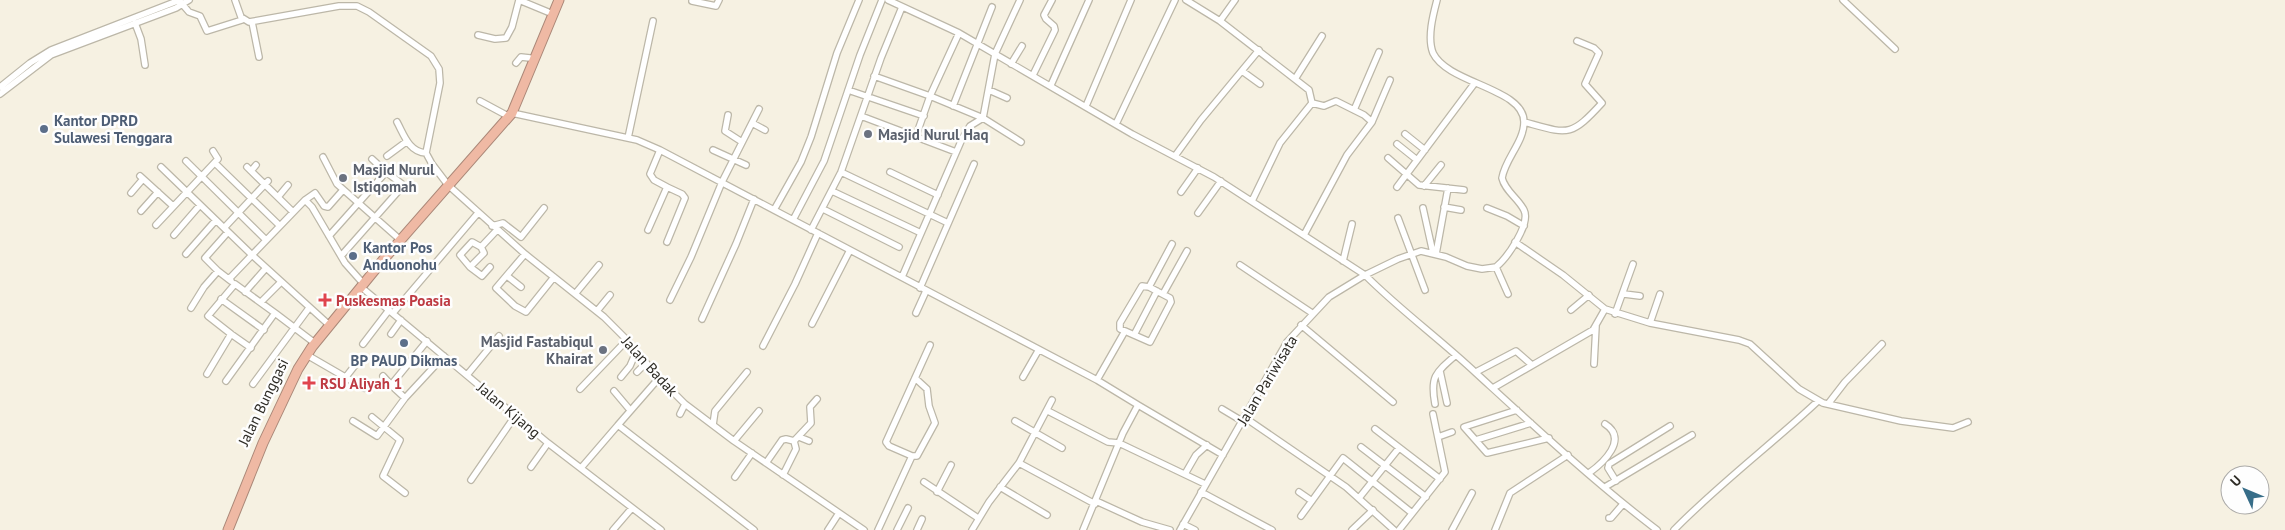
<svg xmlns="http://www.w3.org/2000/svg" width="2285" height="530" font-family="'PT Sans',sans-serif">
	<style>
		.lines { fill: none; stroke-linecap: round; stroke-linejoin: round }
		.minor-casing { stroke: #bcb7a8; stroke-width: 8 }
		.highway-casing { stroke: #ab8878; stroke-width: 11 }
		.minor { stroke: #fff; stroke-width: 5.5 }
		.highway { stroke: #efb9a4; stroke-width: 9 }
		.service-dot { fill: #5c6f8a; stroke: #fefefe; stroke-width: 2 }
		.worship-dot { fill: #6b7280; stroke: #fefefe; stroke-width: 2 }
		.health-dot { fill: #e0444e; stroke: #fefefe; stroke-width: 2 }
		.labels { text-anchor: middle; dominant-baseline: central; stroke-width: 5; stroke-linejoin: round; paint-order: stroke }
		.service-label { font-size: 15px; font-weight: bold; fill: #4e5e75; stroke: #fefefe; text-anchor: start }
		.worship-label { font-size: 15px; font-weight: bold; fill: #5b616d; stroke: #fefefe; text-anchor: start }
		.health-label { font-size: 15px; font-weight: bold; fill: #be3a42; stroke: #fefefe; text-anchor: start }
		.street-label { font-size: 15px; fill: #2e2c26; stroke: #fefefe }
	</style>
	<rect width="100%" height="100%" fill="#f6f1e2"/>
	<g class="lines">
		<defs>
			<path id="minor" d="M 235,0 L 241,17 L 249,22 L 339,6 L 357,6 L 369,12 L 431,56 L 439,69 L 440,83 L 426,153 L 432,164 L 448,185 L 525,254 L 604,317 L 627,340 L 659,378 L 685,404 L 734,441 L 864,530
				M 519,0 L 548,12
				M 888,0 L 959,33 L 1132,134 L 1214,177 L 1365,275 C 1400,310 1440,339 1476,373 C 1535,427 1594,482 1657,530
				M 1186,0 L 1220,21 L 1309,90 L 1312,103 L 1280,143 L 1252,201
				M 1843,0 L 1895,49
				M 692,1 L 716,6 L 719,0
				M 183,5 L 189,12 L 200,16 L 207,31 L 242,20
				M 1220,21 L 1235,0
				M 252,22 L 259,57
				M 135,23 L 141,39 L 145,65
				M 478,35 L 495,39 L 506,38 L 512,27 L 519,0
				M 516,63 L 521,57 L 530,58
				M 1011,64 L 1022,46
				M 1242,71 L 1260,84
				M 1033,75 L 1055,30 L 1054,26 L 1046,19 L 1044,15 L 1052,0
				M 874,76 L 930,96 L 983,118 L 995,54 L 1020,0
				M 1295,79 L 1322,36
				M 1051,85 L 1089,0
				M 0,87 L 30,63 L 51,50 L 180,0
				M 848,90 L 924,116
				M 989,90 L 1007,98
				M 0,94 L 51,55 L 176,8 L 189,0
				M 480,101 L 506,115
				M 1312,103 L 1324,106 L 1336,101 L 1364,115 L 1372,122
				M 953,106 L 992,7
				M 1086,106 L 1131,0
				M 1354,110 L 1379,52
				M 512,113 L 637,140 L 660,150 L 1097,380 L 1138,405 L 1123,433 L 1083,530
				M 728,115 L 725,131 L 742,142
				M 861,116 L 956,152
				M 397,122 C 404,135 409,152 426,153
				M 1524,122 C 1568,134 1570,138 1602,103 L 1585,84 L 1599,53 L 1594,48 L 1577,41
				M 752,123 L 765,130
				M 1116,124 L 1175,0
				M 1405,134 L 1425,150
				M 916,136 L 930,96 L 959,33
				M 628,138 L 653,21
				M 1397,144 L 1417,160
				M 713,150 L 746,165
				M 387,156 L 406,142
				M 1175,156 L 1201,120 L 1259,50
				M 323,157 L 337,184 L 397,237
				M 1388,158 L 1419,185 L 1464,190
				M 372,159 L 386,172
				M 186,161 L 266,240
				M 215,163 L 279,225
				M 161,167 L 252,255 L 229,279
				M 247,167 L 292,211
				M 251,171 L 256,165
				M 841,172 L 948,223
				M 890,172 L 938,195
				M 140,176 L 173,206
				M 1424,186 L 1441,165
				M 1397,187 L 1474,84
				M 832,191 L 921,233
				M 1181,192 L 1198,168
				M 131,193 L 143,179
				M 278,197 L 288,185
				M 305,200 L 315,193 L 324,206 L 328,207 L 343,190
				M 1444,207 L 1461,210
				M 1423,208 L 1433,253
				M 1487,208 L 1507,216 L 1524,226
				M 823,209 L 899,247
				M 774,210 L 801,162 L 811,137 L 837,53 L 859,0
				M 141,211 L 158,192
				M 1198,213 L 1221,181
				M 1398,218 L 1425,290
				M 793,220 L 824,161 L 860,55 L 882,0
				M 156,225 L 218,159 L 213,151
				M 492,226 L 503,223 L 521,237 L 544,208
				M 224,228 L 268,181
				M 648,230 L 667,187 L 654,180 L 650,174 L 660,150
				M 811,230 L 841,172 L 881,58 L 902,7
				M 228,232 L 205,258 L 218,271 L 231,281
				M 174,235 L 200,205
				M 1304,235 L 1347,155 L 1372,122 L 1390,80
				M 329,236 L 386,172 L 402,184 L 402,187 L 341,256
				M 667,242 L 685,198 L 682,194 L 667,187
				M 186,254 L 216,220
				M 525,254 L 496,288 L 515,306 L 526,312 L 554,277
				M 1436,254 L 1448,188
				M 1343,261 L 1352,224
				M 1240,265 L 1312,313
				M 470,267 L 460,255 L 472,242 L 481,247
				M 490,267 L 482,276 L 470,267 L 484,253 L 481,247 L 497,230
				M 1496,267 L 1508,294
				M 507,276 L 521,287
				M 902,277 L 962,139 L 970,126 L 983,118 L 1021,142
				M 361,287 L 548,443 L 661,530
				M 1149,287 L 1172,244
				M 920,288 L 974,164
				M 245,292 L 266,268
				M 575,294 L 599,265
				M 1163,294 L 1187,251
				M 1624,294 L 1640,296
				M 221,299 L 264,330
				M 670,300 L 691,257 L 722,182 L 759,109
				M 261,302 L 281,282
				M 191,308 L 204,287 L 218,271
				M 1605,309 L 1650,323 L 1660,294
				M 1571,310 L 1589,295
				M 597,311 L 610,295
				M 393,313 L 478,213
				M 916,313 L 926,291
				M 1615,314 L 1633,264
				M 702,319 L 736,244 L 754,199
				M 327,323 L 252,255 L 305,200 L 312,207 L 345,263 L 361,281
				M 1650,323 L 1739,340 L 1750,344 L 1799,389 L 1823,403 L 1901,421 L 1953,428 L 1968,422
				M 812,324 L 850,250
				M 1301,325 L 1393,402
				M 231,334 L 208,316 L 235,284 L 275,313
				M 391,334 L 401,320
				M 1134,335 L 1157,291
				M 363,344 L 389,310
				M 763,346 L 795,284 L 818,233
				M 307,355 L 364,388
				M 1594,364 L 1596,326
				M 1440,371 L 1447,403
				M 637,372 L 646,363
				M 1476,372 L 1516,351 L 1532,365
				M 207,374 L 231,334 L 251,348
				M 467,375 L 499,336
				M 383,376 L 391,385 L 427,341
				M 621,377 L 630,366 L 636,352
				M 1023,377 L 1038,351
				M 345,378 L 356,364
				M 659,378 L 618,425 L 754,530
				M 1097,380 L 1125,331 L 1150,342 L 1171,302 L 1170,298 L 1149,287 L 1142,286 L 1120,323 L 1120,329 L 1125,331
				M 226,381 L 275,313 L 312,341
				M 253,384 L 309,308
				M 391,385 L 405,398
				M 1493,388 L 1593,330 L 1605,309 L 1563,275 L 1515,242
				M 580,389 L 627,340
				M 614,391 L 630,410
				M 1435,404 C 1430,377 1435,373 1456,355
				M 1828,404 L 1845,382 L 1882,344
				M 1138,405 L 1223,455
				M 1222,409 L 1242,421
				M 1517,410 L 1464,427 L 1487,453 L 1549,438
				M 1048,411 L 1108,442 L 1119,443 L 1205,484
				M 680,414 L 685,404
				M 372,417 L 400,440 L 383,476 L 405,493
				M 1244,417 L 1346,487 L 1394,530
				M 353,421 L 377,436 L 405,398 L 444,356
				M 1015,421 L 1062,448
				M 713,425 L 715,411 L 747,372
				M 1375,429 L 1440,479
				M 799,437 L 809,441
				M 1438,437 L 1452,432
				M 1476,440 L 1531,423
				M 734,441 L 759,411
				M 1361,447 L 1426,497
				M 912,456 L 889,446 L 886,442 L 930,345
				M 766,463 L 782,440 L 786,439 L 794,441
				M 1019,463 L 1095,504
				M 531,467 L 548,443
				M 581,468 L 618,425
				M 1589,473 C 1603,463 1629,439 1605,424
				M 1185,474 L 1196,455 L 1207,445
				M 783,475 L 796,449 L 794,441 L 811,423 L 810,407 L 817,399
				M 735,477 L 752,453
				M 471,480 L 515,416
				M 1616,481 L 1608,468 L 1609,464 L 1670,426
				M 924,482 L 978,518
				M 1000,487 L 1047,515
				M 1605,487 L 1692,435
				M 937,492 L 951,465
				M 1201,492 L 1272,530
				M 1299,492 L 1312,501
				M 1359,498 L 1399,448
				M 1096,501 L 1142,522 L 1170,530
				M 1301,516 L 1343,458 L 1412,513
				M 1609,518 L 1611,518 L 1623,504
				M 1183,524 L 1195,530
				M 613,530 L 632,508
				M 828,530 L 839,513
				M 878,530 L 912,456 L 917,456 L 935,423 L 929,406 L 927,389 L 915,378
				M 897,530 L 908,508
				M 917,530 L 922,519
				M 972,530 L 989,502 L 1019,463 L 1052,400
				M 1180,530 L 1287,342 L 1329,297 L 1365,275 L 1398,259 L 1421,251 L 1446,257 L 1467,266 L 1482,269 L 1496,267 C 1507,258 1531,224 1524,210 C 1518,198 1505,191 1502,178 C 1505,159 1524,142 1524,122 C 1524,88 1448,84 1433,53 C 1427,38 1433,15 1437,0
				M 1352,530 L 1373,510
				M 1399,530 L 1445,472 L 1433,414
				M 1452,530 L 1472,493
				M 1495,530 L 1510,493 L 1568,455
				M 1674,530 C 1719,484 1771,445 1818,401"/>
			<path id="highway" d="M 228,530 L 263,443 L 298,369 L 312,347 L 383,260 L 512,113 L 559,0"/>
		</defs>
		<use href="#minor" class="minor-casing"/>
		<use href="#highway" class="highway-casing"/>
		<use href="#minor" class="minor"/>
		<use href="#highway" class="highway"/>
	</g>
	<g class="service-dot">
		<circle cx="44" cy="129" r="5"/>
		<circle cx="353" cy="256" r="5"/>
		<circle cx="404" cy="343" r="5"/>
	</g>
	<g class="worship-dot">
		<circle cx="868" cy="134" r="5"/>
		<circle cx="343" cy="178" r="5"/>
		<circle cx="603" cy="350" r="5"/>
	</g>
	<g class="health-dot">
		<path d="M322.5 292.5h5v5h5v5h-5v5h-5v-5h-5v-5h5z"/>
		<path d="M306.5 375.5h5v5h5v5h-5v5h-5v-5h-5v-5h5z"/>
	</g>
	<g class="labels">
		<g class="service-label">
			<text x="54" y="120">Kantor DPRD<tspan x="54" dy="17">Sulawesi Tenggara</tspan></text>
			<text x="363" y="247">Kantor Pos<tspan x="363" dy="17">Anduonohu</tspan></text>
			<text x="404" y="360" text-anchor="middle">BP PAUD Dikmas</text>
		</g>
		<g class="worship-label">
			<text x="878" y="134">Masjid Nurul Haq</text>
			<text x="353" y="169">Masjid Nurul<tspan x="353" dy="17">Istiqomah</tspan></text>
			<text x="593" y="341" text-anchor="end">Masjid Fastabiqul<tspan x="593" dy="17">Khairat</tspan></text>
		</g>
		<g class="health-label">
			<text x="336" y="300">Puskesmas Poasia</text>
			<text x="320" y="383">RSU Aliyah 1</text>
		</g>
		<g class="street-label">
			<text transform="translate(650 366) rotate(48)">Jalan Badak</text>
			<text transform="translate(1267 380) rotate(-59)">Jalan Pariwisata</text>
			<text transform="translate(263 402) rotate(-64)">Jalan Bunggasi</text>
			<text transform="translate(509 410) rotate(40)">Jalan Kijang</text>
		</g>
	</g>
	<g transform="translate(2245 490) rotate(314)"><circle r="24" fill="#fefefe" stroke="#abaaa8"/>
	<path d="M0-4L9 19L0 12L-9 19Z" fill="#376d88"/>
	<text y="-8" font-size="14" font-weight="bold" text-anchor="middle" fill="#2e2c26">U</text>
	</g>
</svg>
